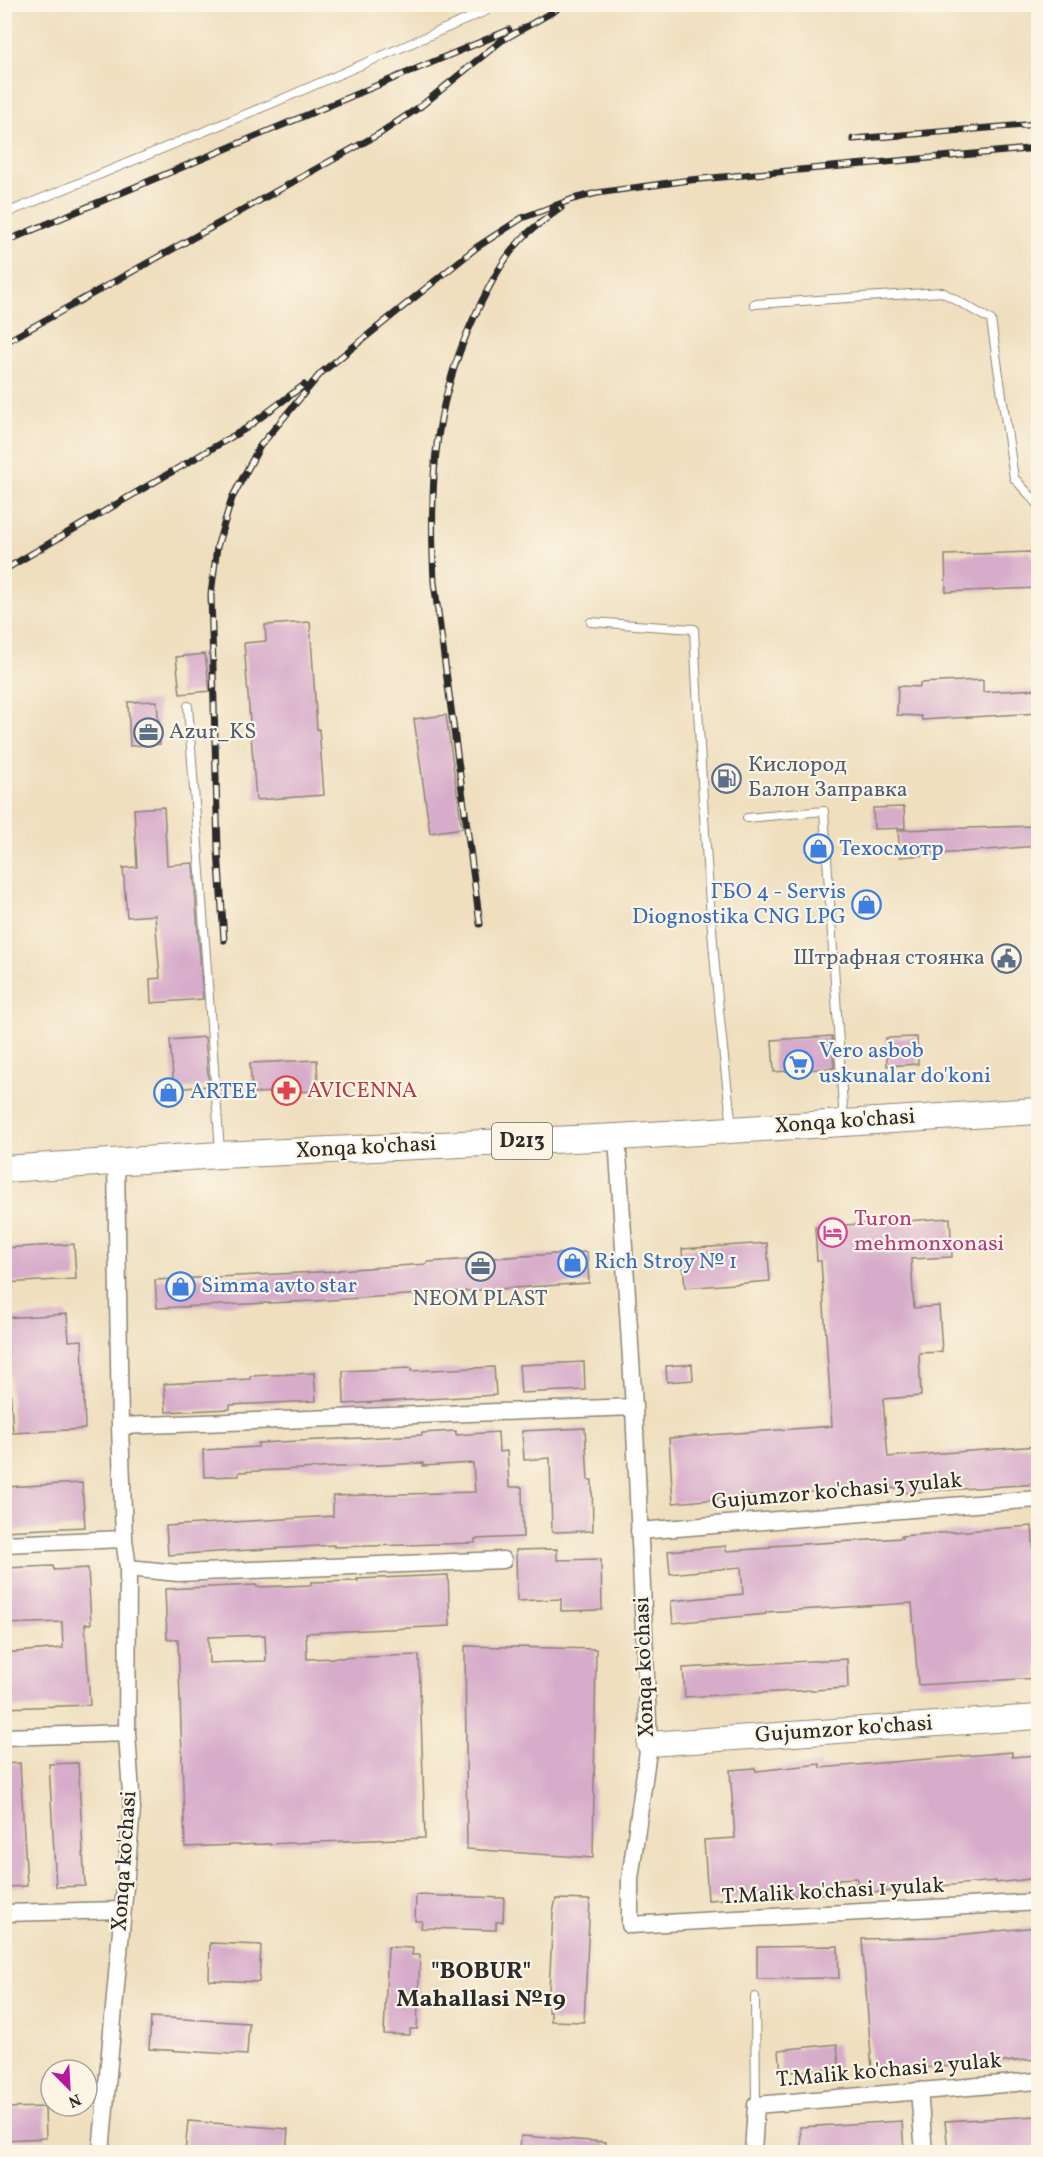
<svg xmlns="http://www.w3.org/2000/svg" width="1043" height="2157" font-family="Vollkorn,serif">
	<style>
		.building { fill: #d7accb; fill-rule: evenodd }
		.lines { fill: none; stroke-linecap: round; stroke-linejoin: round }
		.lane-casing { stroke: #8d8575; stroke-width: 10 }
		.street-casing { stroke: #8d8575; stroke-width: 19 }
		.secondary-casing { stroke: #8d8575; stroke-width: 26 }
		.primary-casing { stroke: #8d8575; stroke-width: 28 }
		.lane { stroke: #fff; stroke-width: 8 }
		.street { stroke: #fff; stroke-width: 16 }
		.secondary { stroke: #fff; stroke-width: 24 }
		.primary { stroke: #fff; stroke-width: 26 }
		.rail-casing { stroke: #2b2b2b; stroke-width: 7 }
		.rail { stroke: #fcf5e5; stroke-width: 4.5; stroke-dasharray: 14; stroke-linecap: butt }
		.labels { text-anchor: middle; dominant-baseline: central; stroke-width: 4.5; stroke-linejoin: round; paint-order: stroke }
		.shield { fill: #fcf5e5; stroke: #6a6863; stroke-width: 1.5 }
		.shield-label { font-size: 21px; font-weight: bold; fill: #2b2b2b }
		.service-label { font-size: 22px; fill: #4e5e75; stroke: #fcf5e5; text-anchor: start }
		.shop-label { font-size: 22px; fill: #366cbe; stroke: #fcf5e5; text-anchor: start }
		.health-label { font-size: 22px; fill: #be3a42; stroke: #fcf5e5; text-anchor: start }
		.street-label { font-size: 22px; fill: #2b2b2b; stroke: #fcf5e5 }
		.hotel-label { font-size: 22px; fill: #b23c85; stroke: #fcf5e5; text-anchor: start }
		.neighbourhood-label { font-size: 24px; font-weight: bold; fill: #2b2b2b; stroke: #fcf5e5 }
	</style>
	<rect width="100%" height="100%" fill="#fcf5e5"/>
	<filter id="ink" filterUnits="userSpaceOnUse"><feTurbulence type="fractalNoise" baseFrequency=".0167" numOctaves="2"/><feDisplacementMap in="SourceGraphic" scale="12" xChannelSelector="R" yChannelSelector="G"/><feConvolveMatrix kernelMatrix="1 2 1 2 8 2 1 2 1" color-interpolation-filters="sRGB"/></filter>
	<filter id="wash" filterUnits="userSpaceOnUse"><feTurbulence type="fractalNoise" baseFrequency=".008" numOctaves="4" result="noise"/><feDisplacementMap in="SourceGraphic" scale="24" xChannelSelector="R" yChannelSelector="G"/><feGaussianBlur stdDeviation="1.35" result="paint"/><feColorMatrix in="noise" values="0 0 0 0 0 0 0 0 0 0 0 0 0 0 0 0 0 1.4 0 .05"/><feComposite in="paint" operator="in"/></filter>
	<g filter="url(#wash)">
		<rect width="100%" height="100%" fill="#efdfbf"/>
		<g id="blocks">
			<path class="building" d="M 1031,552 L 1031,556 L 1038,555 L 1038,588 L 946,592 L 945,555 Z
				M 310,622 L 317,729 L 319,729 L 324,795 L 256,800 L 244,643 L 266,641 L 265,625 Z
				M 205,654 L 210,691 L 180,694 L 176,657 Z
				M 983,680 L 983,692 L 1038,689 L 1038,713 L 922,720 L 921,716 L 897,715 L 898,686 L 920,687 L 920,683 Z
				M 157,701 L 160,744 L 130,746 L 128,702 Z
				M 446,715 L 462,828 L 430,833 L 414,719 Z
				M 164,807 L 167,865 L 193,863 L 203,999 L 151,1003 L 150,979 L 160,978 L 155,915 L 127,917 L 123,868 L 137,867 L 134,809 Z
				M 904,807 L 905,828 L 874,829 L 873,808 Z
				M 1038,826 L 1038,846 L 900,857 L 898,830 Z
				M 832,1036 L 834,1068 L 774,1072 L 772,1040 Z
				M 205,1037 L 209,1086 L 174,1089 L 170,1040 Z
				M 917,1037 L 918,1064 L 887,1066 L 886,1038 Z
				M 317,1060 L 318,1091 L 252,1093 L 250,1063 Z
				M 950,1218 L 952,1257 L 911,1259 L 914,1308 L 939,1306 L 942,1352 L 919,1353 L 921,1396 L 883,1399 L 888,1457 L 1038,1446 L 1038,1484 L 901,1493 L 901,1488 L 787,1493 L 673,1503 L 669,1438 L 832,1426 L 821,1261 L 817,1261 L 815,1227 Z
				M 767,1243 L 770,1281 L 685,1288 L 682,1249 Z
				M 74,1244 L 76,1279 L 4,1283 L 4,1248 Z
				M 587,1252 L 589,1283 L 315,1301 L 157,1308 L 155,1280 L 338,1271 L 338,1270 L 427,1264 L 427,1262 Z
				M 67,1314 L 69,1341 L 82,1340 L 85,1429 L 13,1433 L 7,1341 L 4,1341 L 4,1318 Z
				M 584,1362 L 585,1390 L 521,1393 L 519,1365 Z
				M 692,1364 L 693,1380 L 667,1382 L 666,1366 Z
				M 494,1367 L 496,1395 L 344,1404 L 343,1371 L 411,1368 L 411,1371 Z
				M 314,1373 L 316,1401 L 230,1405 L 230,1409 L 166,1412 L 164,1384 L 250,1379 L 250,1376 Z
				M 585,1428 L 588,1480 L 592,1480 L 593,1531 L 552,1532 L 550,1458 L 524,1460 L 522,1431 Z
				M 456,1431 L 456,1435 L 498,1432 L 499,1452 L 507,1451 L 509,1487 L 522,1487 L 523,1537 L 475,1539 L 475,1543 L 334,1547 L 334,1545 L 168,1555 L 166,1526 L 333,1516 L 333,1496 L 475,1492 L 473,1463 L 423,1466 L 423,1463 L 239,1472 L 239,1476 L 204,1477 L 203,1450 L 258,1447 L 258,1443 L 422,1435 L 422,1433 Z
				M 82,1483 L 85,1527 L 4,1531 L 4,1487 Z
				M 1032,1526 L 1038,1614 L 1038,1678 L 918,1685 L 912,1603 L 766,1612 L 766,1614 L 673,1623 L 671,1601 L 743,1594 L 741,1567 L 670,1574 L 668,1551 L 726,1546 L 726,1551 L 770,1548 L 770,1546 L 902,1538 L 901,1536 Z
				M 557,1549 L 557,1560 L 601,1559 L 602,1610 L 561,1611 L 561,1599 L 517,1601 L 516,1550 Z
				M 53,1566 L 54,1570 L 88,1568 L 91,1624 L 85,1624 L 90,1705 L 4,1708 L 4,1653 L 63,1648 L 62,1622 L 4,1624 L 4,1568 Z
				M 448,1575 L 450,1626 L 306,1633 L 307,1659 L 419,1655 L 425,1838 L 185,1847 L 178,1639 L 167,1639 L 165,1589 L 256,1585 L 257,1587 L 311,1585 L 311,1582 L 358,1581 L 357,1579 ZM 265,1635 L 266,1661 L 209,1663 L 208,1637 Z
				M 465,1646 L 596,1649 L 593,1858 L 467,1849 Z
				M 847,1659 L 848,1688 L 685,1697 L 683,1668 Z
				M 1012,1752 L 1012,1757 L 1038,1755 L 1038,1878 L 996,1883 L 996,1881 L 929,1887 L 929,1885 L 893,1888 L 894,1891 L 868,1893 L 868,1891 L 858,1892 L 857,1878 L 838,1879 L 838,1893 L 708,1900 L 704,1840 L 735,1838 L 730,1770 L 755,1768 L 756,1771 L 820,1764 L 820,1768 Z
				M 20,1763 L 27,1886 L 4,1887 L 4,1764 Z
				M 78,1763 L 85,1886 L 56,1887 L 49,1764 Z
				M 416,1895 L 504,1898 L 503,1922 L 496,1922 L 496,1930 L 421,1928 L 422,1921 L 415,1921 Z
				M 556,1899 L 590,1900 L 584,2022 L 551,2021 L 551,2012 L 548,2012 L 553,1912 Z
				M 1038,1927 L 1038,2059 L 957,2066 L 920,2068 L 920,2065 L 872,2069 L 862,1939 L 936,1937 Z
				M 210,1943 L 261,1945 L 259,1982 L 209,1980 Z
				M 838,1946 L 839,1978 L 757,1979 L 757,1947 Z
				M 388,1947 L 413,1948 L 412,1955 L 420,1955 L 417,2029 L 410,2029 L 410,2035 L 384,2034 Z
				M 151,2017 L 249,2023 L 247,2055 L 149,2049 Z
				M 837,2044 L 839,2067 L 781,2073 L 779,2050 Z
				M 45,2107 L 46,2138 L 4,2140 L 4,2108 Z
				M 1038,2116 L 1038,2152 L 948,2152 L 945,2121 Z
				M 188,2121 L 288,2129 L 286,2152 L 185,2152 Z
				M 902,2121 L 904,2152 L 802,2152 L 800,2127 Z
				M 521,2136 L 606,2142 L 606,2152 L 520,2152 Z"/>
		</g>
	</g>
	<g filter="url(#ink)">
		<use href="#blocks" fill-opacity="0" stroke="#8d8575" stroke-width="1.5"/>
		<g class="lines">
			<defs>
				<path id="lane" d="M 4,214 L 273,103 L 502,4
					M 754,304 L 942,292 L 991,320 L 1014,478 L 1038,504
					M 591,622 L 694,629 C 702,795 711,962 732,1126
					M 188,706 L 220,1151
					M 747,818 L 824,811 L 844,1122
					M 755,1997 L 756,2105"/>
				<path id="street" d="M 617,1137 L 634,1407 L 649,1744 L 630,1879 L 630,1925 L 1038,1902
					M 120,1426 L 634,1407
					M 639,1531 L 1038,1499
					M 4,1544 L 124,1539
					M 128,1568 L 178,1573 L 503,1560
					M 4,1737 L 127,1733
					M 4,1913 L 122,1910
					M 919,2090 L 924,2152
					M 101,2152 L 132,1809 L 127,1733 L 128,1568 L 124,1539 L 120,1426 L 116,1162
					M 753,2152 L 756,2105 L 1038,2081"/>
				<path id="secondary" d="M 649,1744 L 1038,1717"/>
				<path id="primary" d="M 4,1169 L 220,1155 L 617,1137 L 1038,1111"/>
			</defs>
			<use href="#lane" class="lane-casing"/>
			<use href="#street" class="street-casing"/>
			<use href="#secondary" class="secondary-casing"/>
			<use href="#primary" class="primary-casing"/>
			<use href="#lane" class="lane"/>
			<use href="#street" class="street"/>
			<use href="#secondary" class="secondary"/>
			<use href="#primary" class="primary"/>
			<defs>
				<path id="rail" d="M 853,139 L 1038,124
					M 4,242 L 509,30
					M 4,343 L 379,134 L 421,106 L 501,41 L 556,10
					M 4,570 L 245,429 L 304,385
					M 480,924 L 434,582 C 429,478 433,397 482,301 C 494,277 507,252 528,233 C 538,224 550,216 561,208
					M 224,940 L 218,850 L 211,594 L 217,547 L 232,498 L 260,446 L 321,373 L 477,247 L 522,218 L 573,199 L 597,193 L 690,180 L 1038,148"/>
			</defs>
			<use href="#rail" class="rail-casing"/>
			<use href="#rail" class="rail"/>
		</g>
	</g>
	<defs>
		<symbol id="office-ring" viewBox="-11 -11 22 22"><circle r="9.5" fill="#fcf5e5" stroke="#5c6f8a" stroke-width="1.5"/><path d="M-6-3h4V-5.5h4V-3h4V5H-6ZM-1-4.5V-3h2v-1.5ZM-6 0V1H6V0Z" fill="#5c6f8a"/></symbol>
		<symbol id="fuel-ring" viewBox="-11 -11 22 22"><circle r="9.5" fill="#fcf5e5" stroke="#5c6f8a" stroke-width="1.5"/><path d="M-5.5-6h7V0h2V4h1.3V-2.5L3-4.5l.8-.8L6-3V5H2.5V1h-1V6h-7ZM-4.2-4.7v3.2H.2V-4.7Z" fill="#5c6f8a"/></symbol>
		<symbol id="shop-ring" viewBox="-11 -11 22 22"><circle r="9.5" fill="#fcf5e5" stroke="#3f7fe0" stroke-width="1.5"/><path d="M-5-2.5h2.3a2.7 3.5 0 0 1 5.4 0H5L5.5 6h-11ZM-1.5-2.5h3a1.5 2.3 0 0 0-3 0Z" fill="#3f7fe0"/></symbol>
		<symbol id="civic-ring" viewBox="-11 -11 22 22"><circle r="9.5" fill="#fcf5e5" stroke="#5c6f8a" stroke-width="1.5"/><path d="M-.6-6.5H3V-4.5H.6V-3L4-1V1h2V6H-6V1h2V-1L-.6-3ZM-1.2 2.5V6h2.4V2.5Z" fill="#5c6f8a"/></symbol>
		<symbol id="supermarket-ring" viewBox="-11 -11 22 22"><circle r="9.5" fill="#fcf5e5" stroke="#3f7fe0" stroke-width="1.5"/><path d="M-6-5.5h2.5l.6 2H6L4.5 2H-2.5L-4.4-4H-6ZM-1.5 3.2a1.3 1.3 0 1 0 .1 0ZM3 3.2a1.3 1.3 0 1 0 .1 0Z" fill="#3f7fe0"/></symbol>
		<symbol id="pharmacy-ring" viewBox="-11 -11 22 22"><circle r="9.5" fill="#fcf5e5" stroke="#e0444e" stroke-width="1.5"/><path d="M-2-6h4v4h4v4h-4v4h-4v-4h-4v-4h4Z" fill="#e0444e"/></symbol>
		<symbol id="hotel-ring" viewBox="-11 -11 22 22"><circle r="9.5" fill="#fcf5e5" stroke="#d1479c" stroke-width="1.5"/><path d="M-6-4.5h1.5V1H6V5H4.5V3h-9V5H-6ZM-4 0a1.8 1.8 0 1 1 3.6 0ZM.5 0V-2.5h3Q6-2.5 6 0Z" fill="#d1479c"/></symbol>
	</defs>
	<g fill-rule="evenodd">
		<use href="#office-ring" x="132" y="716" width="33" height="33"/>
		<use href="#fuel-ring" x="710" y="762" width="33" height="33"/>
		<use href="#shop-ring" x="802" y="832" width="33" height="33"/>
		<use href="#shop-ring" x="850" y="888" width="33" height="33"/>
		<use href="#civic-ring" x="990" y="942" width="33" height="33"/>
		<use href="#supermarket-ring" x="782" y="1048" width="33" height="33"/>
		<use href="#pharmacy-ring" x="270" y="1074" width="33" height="33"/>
		<use href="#shop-ring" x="152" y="1076" width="33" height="33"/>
		<use href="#hotel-ring" x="816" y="1216" width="33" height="33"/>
		<use href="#shop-ring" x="556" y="1246" width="33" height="33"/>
		<use href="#office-ring" x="464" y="1250" width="33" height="33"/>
		<use href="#shop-ring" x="164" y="1270" width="33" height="33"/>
	</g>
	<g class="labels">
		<rect class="shield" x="492" y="1123" width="60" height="36" rx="4.5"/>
		<g class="shield-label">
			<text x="522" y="1141">D213</text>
		</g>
		<g class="service-label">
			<text x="169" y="732">Azur_KS</text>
			<text x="748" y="765">Кислород<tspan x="748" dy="25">Балон Заправка</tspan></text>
			<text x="985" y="958" text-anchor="end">Штрафная стоянка</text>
			<text x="480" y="1299" text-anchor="middle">NEOM PLAST</text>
		</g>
		<g class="shop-label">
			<text x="839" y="849">Техосмотр</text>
			<text x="846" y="892" text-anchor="end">ГБО 4 - Servis<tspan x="846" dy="25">Diognostika CNG LPG</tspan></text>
			<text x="819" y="1051">Vero asbob<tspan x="819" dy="25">uskunalar do'koni</tspan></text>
			<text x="190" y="1092">ARTEE</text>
			<text x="594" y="1262">Rich Stroy № 1</text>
			<text x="201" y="1286">Simma avto star</text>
		</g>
		<g class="health-label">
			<text x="307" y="1091">AVICENNA</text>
		</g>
		<g class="street-label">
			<text transform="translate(845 1122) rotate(-4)">Xonqa ko'chasi</text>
			<text transform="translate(366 1148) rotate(-3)">Xonqa ko'chasi</text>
			<text transform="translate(837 1492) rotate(-5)">Gujumzor ko'chasi 3 yulak</text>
			<text transform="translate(645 1667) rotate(-92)">Xonqa ko'chasi</text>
			<text transform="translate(844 1730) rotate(-4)">Gujumzor ko'chasi</text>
			<text transform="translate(125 1861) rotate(-86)">Xonqa ko'chasi</text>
			<text transform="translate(833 1892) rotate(-3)">T.Malik ko'chasi 1 yulak</text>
			<text transform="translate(889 2071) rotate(-5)">T.Malik ko'chasi 2 yulak</text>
		</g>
		<g class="hotel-label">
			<text x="854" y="1219">Turon<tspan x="854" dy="25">mehmonxonasi</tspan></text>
		</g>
		<g class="neighbourhood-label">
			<text x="481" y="1972">"BOBUR"<tspan x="481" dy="28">Mahallasi №19</tspan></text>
		</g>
	</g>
	<rect width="1043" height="2157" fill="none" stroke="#fcf5e5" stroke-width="24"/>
	<g transform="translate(69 2088) rotate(156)"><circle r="28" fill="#fcf5e5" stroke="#a8a49b" stroke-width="1.5"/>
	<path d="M0-4.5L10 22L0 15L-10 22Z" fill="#b5179e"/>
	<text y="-9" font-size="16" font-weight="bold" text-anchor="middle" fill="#2b2b2b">N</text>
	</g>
</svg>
